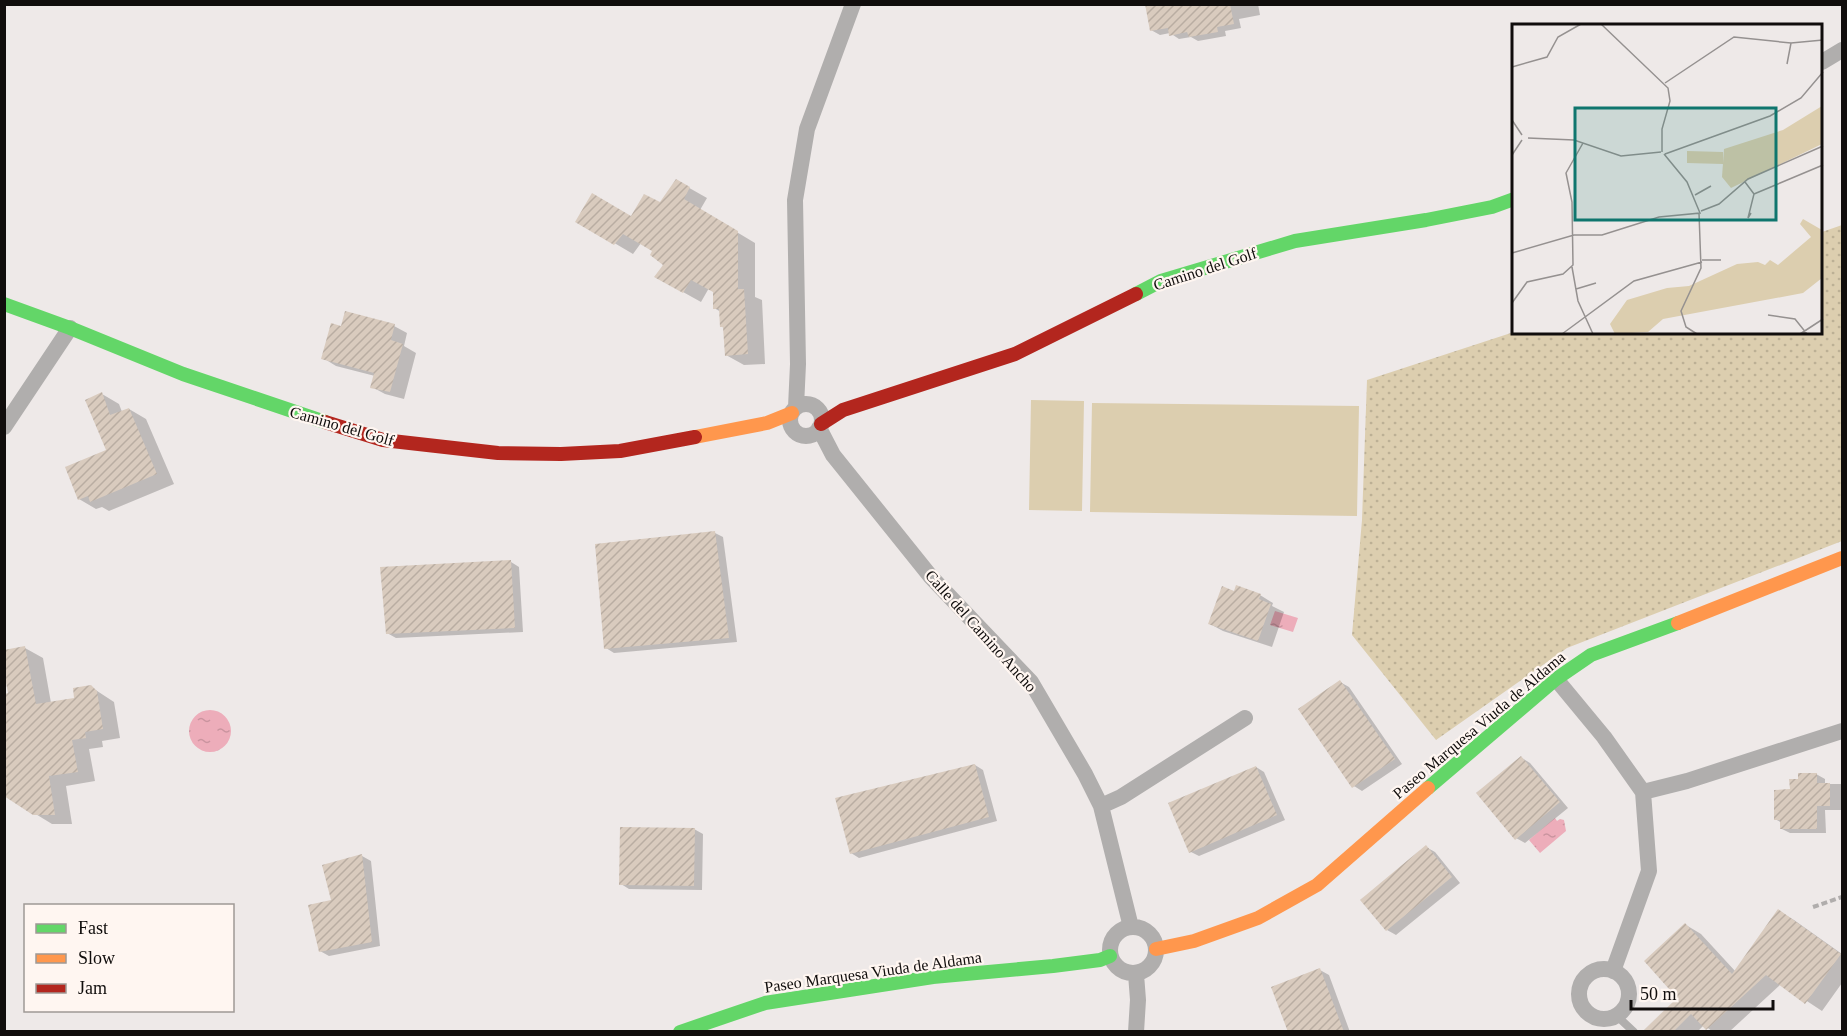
<svg xmlns="http://www.w3.org/2000/svg" width="1847" height="1036" font-family="Georgia,serif">
	<style>
		.grass { fill: url(#grass-dots) }
		.park { fill: #dcceaf }
		.water { fill: url(#water-ripples) }
		.shadow { fill: #0003 }
		.building { fill: url(#building-hatch) }
		.lines { fill: none; stroke-linecap: round; stroke-linejoin: round }
		.path { stroke: #b0adac; stroke-width: 4; stroke-dasharray: 6 3; stroke-linecap: butt }
		.lane { stroke: #b0aead; stroke-width: 8 }
		.street { stroke: #b0aead; stroke-width: 16 }
		.fast { stroke: #63d668; stroke-width: 14 }
		.slow { stroke: #ff974d; stroke-width: 14 }
		.jam { stroke: #b3261e; stroke-width: 14 }
		.labels { text-anchor: middle; dominant-baseline: central; stroke-width: 4.5; stroke-linejoin: round; paint-order: stroke }
		.street-label { font-size: 16px; fill: #100d0c; stroke: #fff6f1 }
		.inset-road { fill: none; stroke: #959190; stroke-width: 1.5 }
		.view { fill: #0f766e; fill-opacity: 0.15; stroke: #0f766e; stroke-width: 3 }
		.inset-edge { fill: none; stroke: #100d0c; stroke-width: 3 }
	</style>
	<defs>
		<pattern id="grass-dots" width="8" height="8" patternUnits="userSpaceOnUse" patternTransform="scale(1.5)"><rect width="8" height="8" fill="#dcceaf"/><path d="M2 2h.1M6 6h.1" fill="none" stroke="#bcb095" stroke-width="1.8" stroke-linecap="round"/></pattern>
		<pattern id="water-ripples" width="26" height="14" patternUnits="userSpaceOnUse" patternTransform="scale(1.5)"><rect width="26" height="14" fill="#edadba"/><path d="M2 4q2-2 4 0t4 0M15 11q2-2 4 0t4 0" fill="none" stroke="#ca949f"/></pattern>
		<pattern id="building-hatch" width="6" height="6" patternUnits="userSpaceOnUse" patternTransform="scale(1.5)"><rect width="6" height="6" fill="#d9cbbe"/><path d="M-1 1l2-2M0 6l6-6M5 7l2-2" fill="none" stroke="#b9ada2"/></pattern>
	</defs>
	<rect width="100%" height="100%" fill="#eee9e8"/>
	<path class="grass" d="M 1842,225 L 1842,541 L 1567,648 L 1436,740 L 1352,635 L 1362,520 L 1367,380 L 1514,332 L 1822,333 L 1822,232 Z"/>
	<path class="park" d="M 1031,400 L 1084,401 L 1082,511 L 1029,510 Z
		M 1092,403 L 1359,406 L 1357,516 L 1090,512 Z"/>
	<path class="water" d="M 1275,611 L 1298,618 L 1293,632 L 1270,625 Z
		M189 731a21 21 0 1 1 42 0a21 21 0 1 1-42 0Z
		M 1555,818 L 1557,821 L 1560,819 L 1564,820 L 1566,831 L 1540,853 L 1529,840 Z"/>
	<path class="shadow" d="M 1147,4 L 1258,4 L 1260,15 L 1239,19 L 1241,28 L 1225,31 L 1226,36 L 1198,41 L 1191,37 L 1179,39 L 1170,33 L 1160,35 L 1151,30 Z
		M 677,181 L 707,198 L 700,210 L 755,243 L 755,297 L 762,300 L 765,364 L 744,365 L 726,355 L 725,329 L 721,326 L 721,312 L 714,308 L 714,291 L 709,288 L 701,302 L 656,277 L 665,264 L 654,250 L 641,243 L 633,254 L 577,221 L 632,218 L 661,204 Z
		M 394,326 L 407,333 L 404,346 L 416,353 L 404,399 L 385,394 L 372,387 L 375,376 L 336,366 L 323,358 L 342,328 Z
		M 102,394 L 119,404 L 122,412 L 129,409 L 146,419 L 174,484 L 109,511 L 102,507 L 96,509 L 79,499 L 108,451 Z
		M 715,533 L 723,537 L 737,642 L 614,653 L 606,648 Z
		M 511,562 L 519,567 L 523,632 L 396,638 L 387,633 Z
		M 1235,593 L 1260,595 L 1273,603 L 1272,606 L 1284,612 L 1272,647 L 1223,631 L 1210,624 Z
		M 25,648 L 43,658 L 51,703 L 76,699 L 91,687 L 114,702 L 120,738 L 102,741 L 103,747 L 89,749 L 95,781 L 66,786 L 72,824 L 52,824 L 34,813 Z
		M 1340,682 L 1349,687 L 1402,764 L 1362,791 L 1354,786 Z
		M 1522,758 L 1530,763 L 1568,808 L 1525,843 L 1516,838 Z
		M 975,765 L 983,770 L 997,821 L 859,858 L 851,853 Z
		M 1256,767 L 1264,772 L 1285,820 L 1199,856 L 1191,852 Z
		M 1816,774 L 1825,779 L 1825,784 L 1842,784 L 1842,810 L 1825,810 L 1826,833 L 1790,833 L 1782,829 L 1782,823 L 1775,819 L 1791,791 L 1800,781 Z
		M 694,829 L 703,834 L 702,890 L 629,889 L 621,884 Z
		M 1426,847 L 1435,852 L 1460,883 L 1396,935 L 1387,930 L 1362,900 Z
		M 362,856 L 371,861 L 380,946 L 329,956 L 320,951 L 333,901 L 324,866 Z
		M 1779,911 L 1794,920 L 1842,954 L 1842,983 L 1822,1011 L 1781,984 L 1729,1032 L 1713,1032 L 1704,1025 L 1697,1032 L 1645,1032 L 1679,998 L 1686,925 L 1701,934 L 1736,972 Z
		M 1320,970 L 1329,975 L 1350,1032 L 1290,1032 Z"/>
	<path class="building" d="M 1145,4 L 1230,4 L 1234,24 L 1217,27 L 1218,32 L 1189,37 L 1187,32 L 1169,36 L 1168,28 L 1150,31 Z
		M 676,179 L 690,187 L 684,199 L 738,231 L 738,289 L 744,289 L 748,354 L 725,356 L 723,327 L 720,327 L 719,309 L 713,309 L 713,292 L 691,280 L 683,293 L 654,277 L 663,265 L 650,255 L 652,251 L 623,234 L 614,245 L 575,222 L 592,193 L 631,216 L 644,194 L 660,202 Z
		M 345,311 L 395,324 L 391,340 L 403,344 L 390,392 L 370,388 L 374,373 L 321,359 L 331,323 L 341,326 Z
		M 102,392 L 110,415 L 129,408 L 157,474 L 90,502 L 88,496 L 78,500 L 65,467 L 106,450 L 85,400 Z
		M 715,531 L 729,638 L 604,649 L 595,544 Z
		M 511,560 L 515,628 L 386,634 L 380,567 Z
		M 1236,585 L 1261,594 L 1259,599 L 1271,604 L 1258,641 L 1208,624 L 1222,586 L 1234,591 Z
		M 25,646 L 36,704 L 74,698 L 73,688 L 91,685 L 97,691 L 103,729 L 85,732 L 86,738 L 72,740 L 78,772 L 49,776 L 55,815 L 33,815 L 4,796 L 4,694 L 8,693 L 4,673 L 4,650 Z
		M 1340,680 L 1395,759 L 1352,788 L 1298,709 Z
		M 1521,756 L 1560,802 L 1515,840 L 1476,793 Z
		M 975,764 L 989,817 L 850,854 L 835,798 Z
		M 1256,766 L 1277,815 L 1189,853 L 1168,803 Z
		M 1798,773 L 1817,773 L 1817,783 L 1830,783 L 1830,806 L 1817,806 L 1817,829 L 1780,829 L 1780,820 L 1774,820 L 1774,790 L 1790,789 L 1789,779 L 1798,779 Z
		M 620,827 L 695,828 L 694,886 L 619,885 Z
		M 1426,845 L 1452,877 L 1386,931 L 1360,900 Z
		M 362,854 L 372,942 L 319,952 L 308,905 L 331,900 L 322,865 Z
		M 1778,909 L 1841,954 L 1805,1004 L 1766,975 L 1706,1030 L 1691,1014 L 1673,1032 L 1642,1032 L 1677,998 L 1644,961 L 1685,923 L 1732,974 Z
		M 1320,968 L 1344,1032 L 1288,1032 L 1271,987 Z"/>
	<g class="lines">
		<path class="path" d="M 1813,907 L 1842,897"/>
		<path class="lane" d="M 1617,1016 L 1634,1032"/>
		<path class="street" d="M 1822,62 L 1842,50
			M790 420a16 16 0 1 1 32 0a16 16 0 1 1-32 0Z
			M 796,407 L 798,364 L 795,200 L 807,129 L 853,4
			M 4,427 L 70,328
			M 819,428 L 833,455 L 931,577 L 1031,682 L 1085,774 L 1101,806 L 1131,927
			M 1556,679 L 1604,737 L 1643,792 L 1649,871 L 1613,971
			M 1643,792 L 1687,781 L 1842,731
			M 1101,806 L 1121,797 L 1245,718
			M1110 950a23 23 0 1 1 46 0a23 23 0 1 1-46 0Z
			M1579 994a25 25 0 1 1 50 0a25 25 0 1 1-50 0Z
			M 1136,1032 L 1138,1000 L 1136,974"/>
		<path class="fast" d="M 1136,294 L 1161,281 L 1295,241 L 1426,220 L 1492,207 L 1514,199
			M 4,304 L 70,328 L 183,374 L 325,422
			M 1428,788 L 1556,679 L 1591,655 L 1678,623
			M 680,1032 L 765,1003 L 933,977 L 1053,966 L 1100,960 L 1110,956"/>
		<path class="slow" d="M 695,437 L 767,423 L 792,413
			M 1678,623 L 1842,558
			M 1156,949 L 1194,941 L 1258,918 L 1317,885 L 1428,788"/>
		<path class="jam" d="M 325,422 L 383,440 L 498,453 L 561,454 L 620,451 L 695,437
			M 821,424 L 843,410 L 1015,354 L 1136,294"/>
	</g>
	<g class="labels">
		<g class="street-label">
			<text transform="translate(1205 269) rotate(-18)">Camino del Golf</text>
			<text transform="translate(342 426) rotate(16)">Camino del Golf</text>
			<text transform="translate(981 631) rotate(48)">Calle del Camino Ancho</text>
			<text transform="translate(1479 725) rotate(-40)">Paseo Marquesa Viuda de Aldama</text>
			<text transform="translate(873 972) rotate(-8)">Paseo Marquesa Viuda de Aldama</text>
		</g>
	</g>
	<g transform="translate(1512 24)">
		<rect width="310" height="310" fill="#eee9e8"/>
		<path d="M 310,82 L 310,120 L 219,164 L 210,153 L 212,125 L 271,106 ZM 291,195 L 310,206 L 310,254 L 291,269 L 151,295 L 136,308 L 103,310 L 98,300 L 115,276 L 155,264 L 177,262 L 225,240 L 246,238 L 253,241 L 258,236 L 266,241 L 299,213 L 288,200 Z" fill="#dcceaf"/>
		<path d="M 175,127 L 211,128 L 211,140 L 175,139 Z" fill="#dcceaf"/>
		<path class="inset-road" d="M 89,0 L 156,64 L 158,77 L 150,105 L 150,128M 275,40 L 279,19M 0,43 L 35,33 L 46,13 L 69,0M 153,59 L 222,13 L 279,19 L 311,16M 0,96 L 10,111M 16,114 L 62,116 L 109,132 L 149,128M 153,130 L 258,92 L 289,74 L 311,48M 0,131 L 10,116M 233,158 L 242,170 L 236,194 L 239,189M 242,170 L 311,141M 183,171 L 199,162M 189,187 L 207,180 L 236,155 L 311,122M 0,229 L 62,211 L 90,211 L 147,193 L 188,189 L 175,158 L 152,130M 190,236 L 209,236M 60,243 L 66,277 L 81,310M 64,265 L 84,259M 0,279 L 15,258 L 51,250 L 61,241 L 60,178 L 54,149 L 71,119M 256,291 L 283,295 L 295,310M 50,310 L 122,257 L 190,238M 185,310 L 174,303 L 169,287 L 189,244 L 187,189M 288,310 L 311,295"/>
		<path class="view" d="M 63,84 L 264,84 L 264,196 L 63,196 Z"/>
		<rect width="310" height="310" class="inset-edge"/>
	</g>
	<rect width="1847" height="1036" fill="none" stroke="#100d0c" stroke-width="12"/>
	<rect x="24" y="904" width="210" height="108" fill="#fff6f1" stroke="#9f9995" stroke-width="1.5"/>
	<rect x="36" y="924" width="30" height="9" fill="#63d668" stroke="#9f9995" stroke-width="1.5"/>
	<text x="78" y="934" font-size="18" fill="#100d0c">Fast</text>
	<rect x="36" y="954" width="30" height="9" fill="#ff974d" stroke="#9f9995" stroke-width="1.5"/>
	<text x="78" y="964" font-size="18" fill="#100d0c">Slow</text>
	<rect x="36" y="984" width="30" height="9" fill="#b3261e" stroke="#9f9995" stroke-width="1.5"/>
	<text x="78" y="994" font-size="18" fill="#100d0c">Jam</text>
	<path d="M1631 1000v9h142v-9" fill="none" stroke="#100d0c" stroke-width="3"/>
	<text x="1640" y="1000" font-size="18" fill="#100d0c" stroke="#fff6f1" stroke-width="4.5" paint-order="stroke">50 m</text>
</svg>
